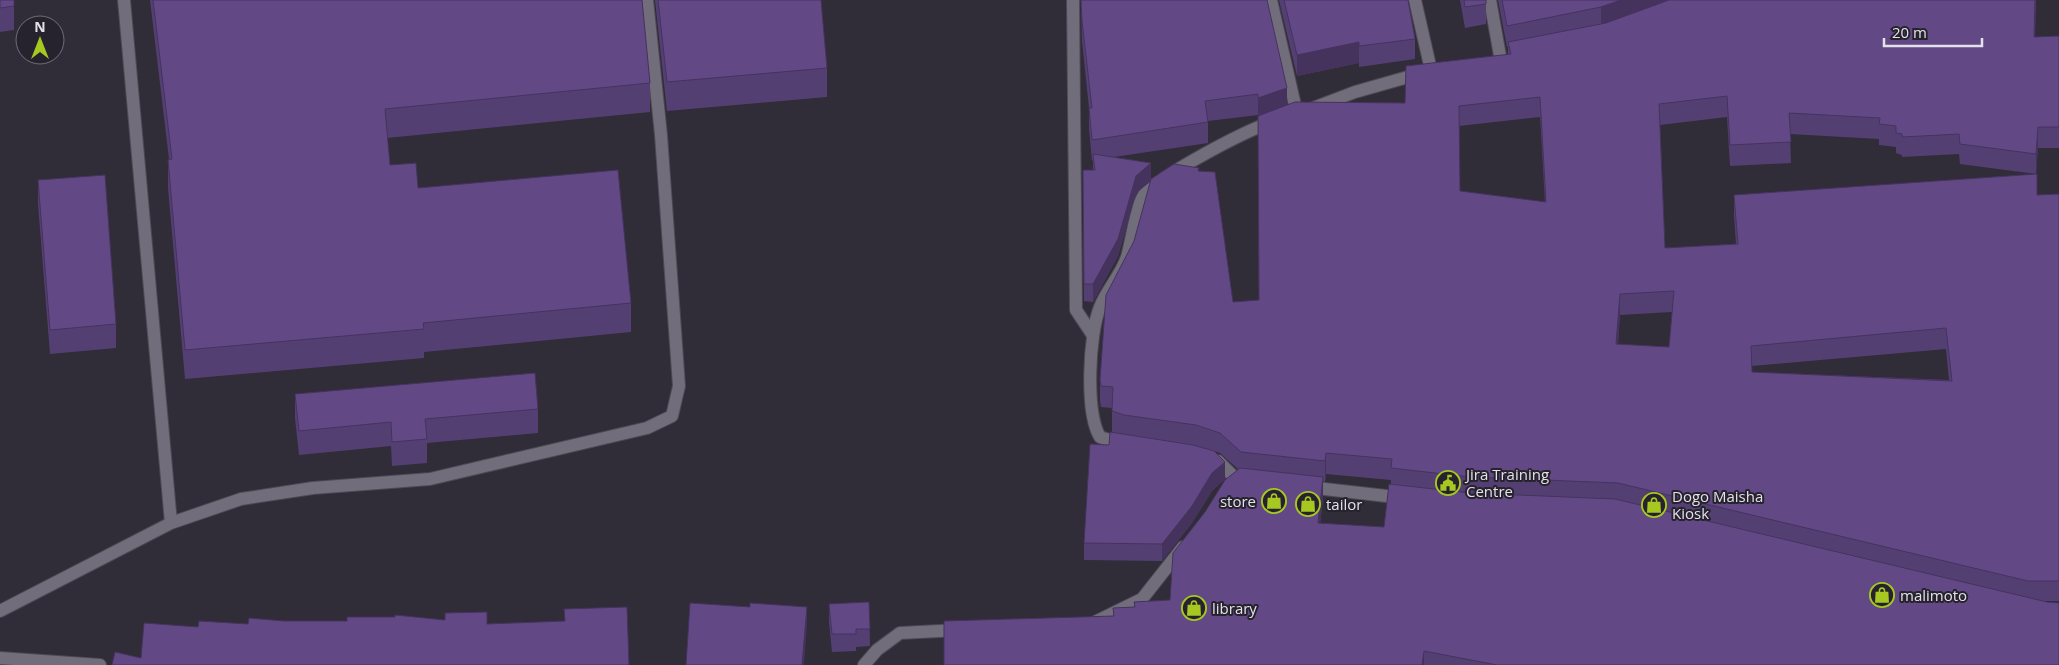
<svg xmlns="http://www.w3.org/2000/svg" width="2059" height="665" font-family="'Open Sans',sans-serif">
	<style>
		.lines { fill: none; stroke-linecap: round; stroke-linejoin: round }
		.minor-casing { stroke: #4d4954; stroke-width: 14 }
		.minor { stroke: #726d7b; stroke-width: 12 }
		.wall { fill: #543f73; fill-rule: evenodd }
		.shaded-wall { fill: #45335e }
		.building { fill: #624986; stroke: #45335e; fill-rule: evenodd }
		.labels { text-anchor: middle; dominant-baseline: central; stroke-width: 4; stroke-linejoin: round; paint-order: stroke }
		.poi-label { font-size: 15px; fill: #e4e1e9; stroke: #26222e; text-anchor: start }
	</style>
	<rect width="100%" height="100%" fill="#302c38"/>
	<g class="lines">
		<defs>
			<path id="minor" d="M 124,0 L 171,523
				M 1073,0 L 1076,310 L 1092,334
				M 1271,0 L 1297,114
				M 1415,0 L 1431,70
				M 1490,0 L 1500,56
				M 1313,108 L 1355,92 L 1422,73
				M 1124,445 L 1100,437 C 1085,413 1089,333 1100,307 C 1107,289 1121,275 1127,257 C 1131,243 1137,204 1144,195 C 1162,174 1245,131 1272,122
				M 1213,460 L 1218,461 L 1237,480
				M 1307,487 L 1404,498
				M 0,611 L 171,523 L 241,499 L 313,488 L 430,479 L 647,428 L 672,416 L 679,386 L 661,135 L 647,0
				M 1091,624 L 1142,599 L 1183,547
				M 0,658 L 100,665
				M 864,665 L 877,650 L 900,633 L 959,630"/>
		</defs>
		<use href="#minor" class="minor-casing"/>
		<use href="#minor" class="minor"/>
	</g>
	<path class="wall" d="M 0,0 L 14,6 L 14,30 L 0,32 Z
		M 150,0 L 642,0 L 650,83 L 650,112 L 387,138 L 390,165 L 418,188 L 631,303 L 631,332 L 424,352 L 424,358 L 185,379 L 168,188 L 168,160 L 169,159 Z
		M 655,0 L 821,0 L 827,68 L 827,97 L 667,111 Z
		M 1081,0 L 1287,105 L 1405,103 L 1508,55 L 1508,46 L 1507,47 L 1498,0 L 2036,0 L 2035,37 L 2059,36 L 2059,148 L 2038,148 L 2036,174 L 2037,195 L 2059,194 L 2059,601 L 2044,601 L 2059,665 L 944,665 L 1113,616 L 1113,608 L 1134,607 L 1134,602 L 1170,600 L 1205,512 L 1238,469 L 1220,453 L 1214,451 L 1225,479 L 1212,491 L 1192,523 L 1162,561 L 1084,560 L 1084,543 L 1109,445 L 1112,432 L 1112,408 L 1101,407 L 1100,401 L 1100,380 L 1134,241 L 1151,181 L 1136,193 L 1118,256 L 1093,302 L 1084,301 L 1083,170 L 1093,170 L 1093,160 L 1092,161 L 1089,129 L 1089,108 L 1082,41 ZM 1258,115 L 1259,300 L 1233,302 L 1199,171 L 1151,181 L 1114,157 L 1208,143 L 1208,121 ZM 1540,117 L 1545,202 L 1460,191 L 1459,126 ZM 1727,117 L 1730,166 L 1791,163 L 1790,134 L 1879,139 L 1879,145 L 1896,147 L 1896,153 L 1902,155 L 1902,157 L 1959,154 L 1960,164 L 2036,174 L 1734,195 L 1734,215 L 1736,244 L 1665,248 L 1660,125 ZM 1672,312 L 1669,347 L 1618,344 L 1620,315 ZM 1946,349 L 1949,380 L 1752,372 L 1752,366 ZM 1326,474 L 1391,480 L 1391,485 L 1384,527 L 1320,524 L 1323,498 L 1323,481 L 1325,482 Z
		M 1279,0 L 1408,0 L 1415,39 L 1415,59 L 1359,67 L 1359,63 L 1297,76 Z
		M 1460,0 L 1486,0 L 1486,24 L 1465,28 Z
		M 38,180 L 116,324 L 116,348 L 50,354 L 38,204 Z
		M 295,394 L 538,409 L 538,433 L 427,443 L 427,463 L 392,466 L 391,446 L 299,455 L 295,418 Z
		M 869,602 L 870,646 L 856,647 L 856,651 L 832,652 L 829,622 L 829,604 Z"/>
	<path class="shaded-wall" d="M 1621,0 L 1678,0 L 1601,28 L 1601,7 Z
		M 1359,42 L 1359,63 L 1297,76 L 1297,55 Z
		M 1287,88 L 1287,108 L 1258,119 L 1258,98 Z
		M 2038,127 L 2038,148 L 2036,174 L 2036,154 Z
		M 1151,163 L 1151,181 L 1136,193 L 1118,256 L 1093,302 L 1093,284 L 1136,176 Z
		M 1620,294 L 1620,315 L 1616,365 L 1616,344 Z
		M 1326,453 L 1326,474 L 1325,482 L 1325,461 Z
		M 1225,462 L 1225,479 L 1212,491 L 1192,523 L 1162,561 L 1162,544 L 1212,473 Z
		M 1323,477 L 1323,498 L 1318,544 L 1318,523 Z
		M 807,607 L 807,624 L 804,665 L 802,665 Z
		M 1424,651 L 1424,665 L 1422,665 Z"/>
	<path class="building" d="M 0,0 L 14,0 L 14,6 L 0,8 Z
		M 153,0 L 642,0 L 650,83 L 385,109 L 390,165 L 416,163 L 418,188 L 618,170 L 631,303 L 423,323 L 424,329 L 185,350 L 168,160 L 172,159 Z
		M 658,0 L 821,0 L 827,68 L 667,82 Z
		M 1081,0 L 1267,0 L 1287,88 L 1258,98 L 1258,94 L 1205,101 L 1208,122 L 1092,140 L 1089,108 L 1092,108 L 1082,21 Z
		M 1284,0 L 1408,0 L 1415,39 L 1359,46 L 1359,42 L 1297,55 Z
		M 1464,0 L 1486,0 L 1486,4 L 1465,7 Z
		M 1502,0 L 1621,0 L 1601,7 L 1507,26 Z
		M 1669,0 L 2035,0 L 2034,37 L 2059,36 L 2059,127 L 2038,127 L 2036,154 L 1960,144 L 1959,134 L 1902,137 L 1902,134 L 1896,133 L 1896,126 L 1879,124 L 1880,118 L 1789,113 L 1791,142 L 1730,145 L 1727,96 L 1659,104 L 1665,248 L 1738,244 L 1734,195 L 2037,174 L 2037,195 L 2059,194 L 2059,581 L 2028,581 L 1618,483 L 1471,477 L 1391,468 L 1392,459 L 1326,453 L 1325,461 L 1241,452 L 1220,433 L 1196,425 L 1124,415 L 1112,411 L 1113,387 L 1101,386 L 1100,380 L 1106,295 L 1134,241 L 1151,179 L 1174,164 L 1199,168 L 1198,171 L 1215,172 L 1233,302 L 1259,300 L 1258,116 L 1295,102 L 1405,103 L 1406,66 L 1511,54 L 1508,42 L 1606,23 ZM 1540,97 L 1546,202 L 1460,191 L 1459,106 ZM 1674,291 L 1669,347 L 1616,344 L 1620,294 ZM 1946,328 L 1952,381 L 1752,372 L 1751,346 Z
		M 1093,154 L 1151,163 L 1136,176 L 1118,239 L 1093,284 L 1084,284 L 1083,170 L 1095,170 Z
		M 105,175 L 116,324 L 50,330 L 38,180 Z
		M 535,373 L 538,409 L 425,419 L 427,439 L 392,442 L 391,422 L 299,431 L 295,394 Z
		M 1110,432 L 1193,445 L 1214,451 L 1225,462 L 1212,473 L 1192,506 L 1162,544 L 1084,543 L 1090,444 L 1109,445 Z
		M 1240,468 L 1323,477 L 1318,523 L 1384,527 L 1389,484 L 1470,493 L 1615,499 L 2047,602 L 2059,603 L 2059,665 L 1497,665 L 1424,651 L 1422,665 L 944,665 L 944,621 L 1114,616 L 1113,608 L 1135,607 L 1134,602 L 1170,600 L 1173,553 L 1205,512 L 1225,480 Z
		M 869,602 L 870,629 L 856,629 L 856,634 L 832,634 L 829,604 Z
		M 690,603 L 750,607 L 750,603 L 807,607 L 802,665 L 686,665 Z
		M 627,607 L 629,665 L 112,665 L 115,652 L 141,658 L 144,623 L 198,627 L 199,621 L 248,624 L 249,618 L 284,621 L 347,621 L 347,617 L 395,617 L 395,615 L 445,620 L 445,613 L 487,612 L 487,624 L 565,621 L 564,609 Z"/>
	<defs>
		<symbol id="civic-ring" viewBox="-11 -11 22 22"><circle r="9.5" fill="#26222e" stroke="#a6c821" stroke-width="1.5"/><path d="M-.6-6.5H3V-4.5H.6V-3L4-1V1h2V6H-6V1h2V-1L-.6-3ZM-1.2 2.5V6h2.4V2.5Z" fill="#a6c821"/></symbol>
		<symbol id="shop-ring" viewBox="-11 -11 22 22"><circle r="9.5" fill="#26222e" stroke="#a6c821" stroke-width="1.5"/><path d="M-5-2.5h2.3a2.7 3.5 0 0 1 5.4 0H5L5.5 6h-11ZM-1.5-2.5h3a1.5 2.3 0 0 0-3 0Z" fill="#a6c821"/></symbol>
	</defs>
	<g fill-rule="evenodd">
		<use href="#civic-ring" x="1434" y="469" width="28" height="28"/>
		<use href="#shop-ring" x="1260" y="487" width="28" height="28"/>
		<use href="#shop-ring" x="1294" y="490" width="28" height="28"/>
		<use href="#shop-ring" x="1640" y="491" width="28" height="28"/>
		<use href="#shop-ring" x="1868" y="581" width="28" height="28"/>
		<use href="#shop-ring" x="1180" y="594" width="28" height="28"/>
	</g>
	<g class="labels">
		<g class="poi-label">
			<text x="1466" y="474">Jira Training<tspan x="1466" dy="17">Centre</tspan></text>
			<text x="1672" y="496">Dogo Maisha<tspan x="1672" dy="17">Kiosk</tspan></text>
			<text x="1256" y="501" text-anchor="end">store</text>
			<text x="1326" y="504">tailor</text>
			<text x="1900" y="595">malimoto</text>
			<text x="1212" y="608">library</text>
		</g>
	</g>
	<g transform="translate(40 40)"><circle r="24" fill="#26222e" stroke="#726e79"/>
	<path d="M0-4L9 19L0 12L-9 19Z" fill="#a6c821"/>
	<text y="-8" font-size="14" font-weight="bold" text-anchor="middle" fill="#e4e1e9">N</text>
	</g>
	<path d="M1884 38v8h98v-8" fill="none" stroke="#e4e1e9" stroke-width="2.5"/>
	<text x="1892" y="38" font-size="15" fill="#e4e1e9" stroke="#26222e" stroke-width="4" paint-order="stroke">20 m</text>
</svg>
